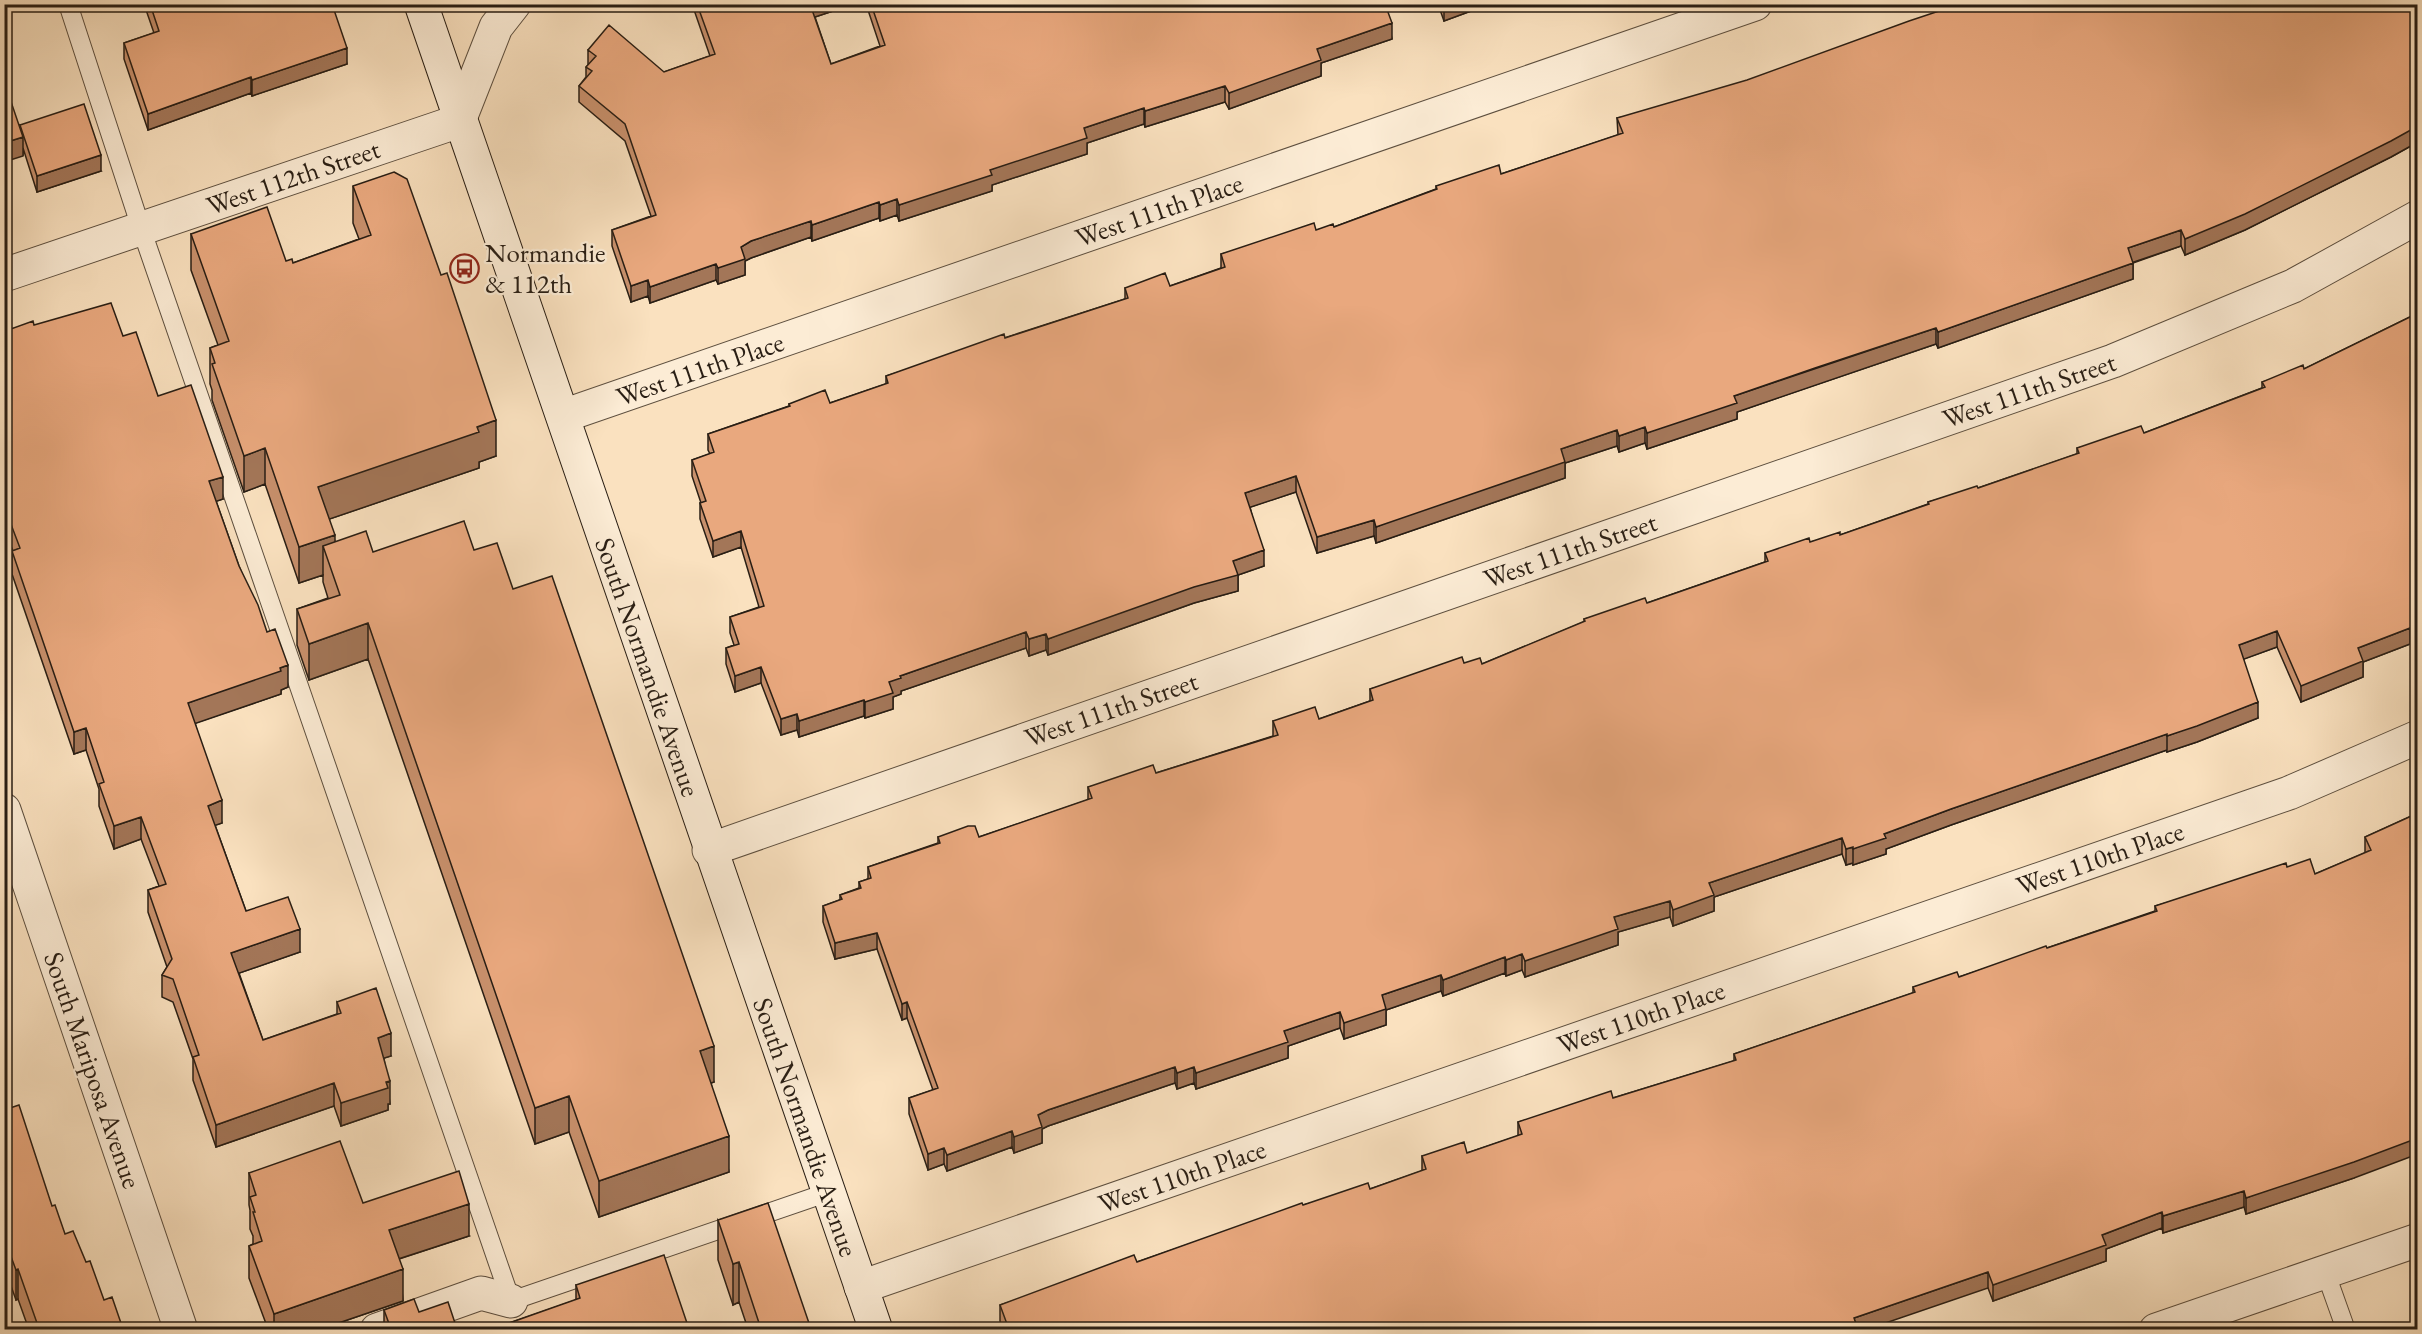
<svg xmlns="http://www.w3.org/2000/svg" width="2422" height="1334" font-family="'EB Garamond',serif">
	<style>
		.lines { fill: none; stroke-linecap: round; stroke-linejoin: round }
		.service-casing { stroke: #5d4f3f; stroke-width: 20 }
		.minor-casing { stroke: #5d4f3f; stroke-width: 35 }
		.tertiary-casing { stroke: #5d4f3f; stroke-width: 35 }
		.secondary-casing { stroke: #291e14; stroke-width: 35 }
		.service { stroke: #fcecd5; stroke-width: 18 }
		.minor { stroke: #fcecd5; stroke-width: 33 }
		.tertiary { stroke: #fcecd5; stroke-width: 33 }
		.secondary { stroke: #fcecd5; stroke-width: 33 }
		.wall { fill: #c8906c; stroke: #291e14; stroke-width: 1.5 }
		.shaded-wall { fill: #a37658; stroke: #291e14; stroke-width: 1.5 }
		.building { fill: #e9a87e; stroke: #291e14; stroke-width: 1.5 }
		.labels { text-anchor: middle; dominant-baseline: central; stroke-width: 4.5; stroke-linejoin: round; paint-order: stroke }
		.street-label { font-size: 27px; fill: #291e14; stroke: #fcecd5 }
		.poi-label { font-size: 27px; fill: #291e14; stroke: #fcecd5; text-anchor: start }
	</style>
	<rect width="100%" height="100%" fill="#fae1bf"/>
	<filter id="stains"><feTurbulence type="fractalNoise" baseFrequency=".00333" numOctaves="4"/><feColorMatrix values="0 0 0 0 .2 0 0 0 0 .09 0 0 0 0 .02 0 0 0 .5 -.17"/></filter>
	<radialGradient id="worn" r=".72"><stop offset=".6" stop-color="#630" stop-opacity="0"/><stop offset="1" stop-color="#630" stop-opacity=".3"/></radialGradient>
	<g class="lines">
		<defs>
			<path id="service" d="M 68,4 L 141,228 L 511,1301 L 829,1192
				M 2325,1271 L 2346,1330"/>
			<path id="minor" d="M 4,275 L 459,121 L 496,27 L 514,4
				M 563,416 L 1755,4
				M 4,810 L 181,1330
				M 709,850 L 2113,361 L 2293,286 L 2418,217
				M 861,1287 L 2289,793 L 2418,737
				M 377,1330 L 481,1293 L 511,1301"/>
			<path id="tertiary" d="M 2156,1330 L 2418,1240"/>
			<path id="secondary" d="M 421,4 L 876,1330"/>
		</defs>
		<use href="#service" class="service-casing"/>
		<use href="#minor" class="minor-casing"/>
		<use href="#tertiary" class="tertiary-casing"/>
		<use href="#secondary" class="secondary-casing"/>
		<use href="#service" class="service"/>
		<use href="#minor" class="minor"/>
		<use href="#tertiary" class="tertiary"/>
		<use href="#secondary" class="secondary"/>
	</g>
	<path class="wall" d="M 144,4 L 332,4 L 347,64 L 252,96 L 251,93 L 148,130 L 124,59 L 124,43 L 154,33 Z
		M 692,4 L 854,4 L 815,17 L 831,64 L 880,46 L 866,4 L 1385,4 L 1392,39 L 1321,63 L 1321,76 L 1229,109 L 1225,102 L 1145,127 L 1144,124 L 1087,143 L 1087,154 L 992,185 L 992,191 L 899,221 L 897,215 L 880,221 L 879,218 L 812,241 L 811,237 L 751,258 L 745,261 L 745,275 L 718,284 L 716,280 L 650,303 L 648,296 L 631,302 L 612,246 L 612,230 L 651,216 L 625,141 L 579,102 L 579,86 L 586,77 L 586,67 L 588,65 L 588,50 L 664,72 L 710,56 Z
		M 1438,4 L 1490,4 L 1444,21 Z
		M 2418,4 L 2418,142 L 2391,157 L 2245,230 L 2185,255 L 2181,246 L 2133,263 L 2133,279 L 1938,348 L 1936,344 L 1815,385 L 1737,412 L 1737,419 L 1647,449 L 1645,443 L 1619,452 L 1617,446 L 1565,463 L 1565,478 L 1376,543 L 1374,536 L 1317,553 L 1296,492 L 1250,507 L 1264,566 L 1238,575 L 1238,591 L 1194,603 L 1048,655 L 1046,650 L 1029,656 L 1026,648 L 901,691 L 901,694 L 893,697 L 893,709 L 865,718 L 864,716 L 799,737 L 797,730 L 781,735 L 761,683 L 735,692 L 726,664 L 726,648 L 734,645 L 730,633 L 730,617 L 759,607 L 741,547 L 713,557 L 700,519 L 700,503 L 701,503 L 692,476 L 692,460 L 710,454 L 708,450 L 708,434 L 789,406 L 789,404 L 830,403 L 886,384 L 886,376 L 1125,299 L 1125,288 L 1170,286 L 1221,268 L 1221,254 L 1316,230 L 1334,227 L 1436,189 L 1436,186 L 1501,174 L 1618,135 L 1617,118 Z
		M 20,125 L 101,171 L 37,192 L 23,148 L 23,156 Z
		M 353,186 L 496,456 L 479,462 L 479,468 L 329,519 L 335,542 L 373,552 L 474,550 L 513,589 L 714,1082 L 711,1083 L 729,1172 L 599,1217 L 569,1132 L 535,1144 L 368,659 L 309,680 L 297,645 L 297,609 L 328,598 L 323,582 L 323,575 L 299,583 L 265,484 L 244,492 L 212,400 L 212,390 L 210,384 L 210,348 L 218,345 L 191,270 L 191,234 L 293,263 L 359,239 L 353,223 Z
		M 2416,314 L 2413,650 L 2410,644 L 2363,662 L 2363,677 L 2301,702 L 2277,647 L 2243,659 L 2258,718 L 2197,742 L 2167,752 L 2167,750 L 1951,825 L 1886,849 L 1886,854 L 1853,865 L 1853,863 L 1846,865 L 1842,854 L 1714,897 L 1714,911 L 1673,926 L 1670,917 L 1618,932 L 1618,945 L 1525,977 L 1522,970 L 1506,976 L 1505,973 L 1443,996 L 1441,991 L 1386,1010 L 1386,1025 L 1344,1039 L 1340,1028 L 1288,1046 L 1288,1058 L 1196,1089 L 1194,1083 L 1177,1089 L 1175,1083 L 1048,1126 L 1042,1129 L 1042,1143 L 1014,1153 L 1012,1147 L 947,1171 L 944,1164 L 928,1170 L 909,1114 L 909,1098 L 933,1090 L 907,1018 L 902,1020 L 877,949 L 835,959 L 823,922 L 823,906 L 840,900 L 840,895 L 859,888 L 859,882 L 868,879 L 868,867 L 938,843 L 938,837 L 979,837 L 1088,800 L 1088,787 L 1156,773 L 1273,736 L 1273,721 L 1319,719 L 1370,701 L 1370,689 L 1464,663 L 1482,664 L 1584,622 L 1584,619 L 1647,603 L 1765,562 L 1765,553 L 1840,535 L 1928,504 L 1928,502 L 1978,488 L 2077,454 L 2077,448 L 2144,433 L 2262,388 L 2262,382 L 2304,369 Z
		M 34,325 L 123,336 L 158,396 L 223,499 L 216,501 L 239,566 L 288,687 L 281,690 L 281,694 L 195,723 L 222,823 L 215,825 L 246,911 L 300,952 L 239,973 L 263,1040 L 337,1014 L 337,1002 L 391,1056 L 384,1058 L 390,1104 L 388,1104 L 388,1110 L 341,1126 L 334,1106 L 216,1147 L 193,1080 L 193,1059 L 173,1002 L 162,997 L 162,975 L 167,967 L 148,912 L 148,890 L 159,886 L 141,839 L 114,849 L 99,806 L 99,789 L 86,750 L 74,754 L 12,574 L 12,551 L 13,551 L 4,528 L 4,328 L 11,329 Z
		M 2418,813 L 2354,1178 L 2246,1214 L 2244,1207 L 2163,1233 L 2162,1228 L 2106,1249 L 2106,1261 L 1993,1301 L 1988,1288 L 1002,1326 L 1000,1321 L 1000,1305 L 1137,1262 L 1303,1205 L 1370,1189 L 1422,1171 L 1422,1156 L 1467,1153 L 1518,1136 L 1518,1122 L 1613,1098 L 1734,1061 L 1734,1054 L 1913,993 L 1913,987 L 1959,977 L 2047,948 L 2155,911 L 2155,906 L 2287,867 L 2315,874 L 2365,853 L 2365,837 Z
		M 4,1110 L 65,1234 L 104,1300 L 28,1327 L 18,1299 L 16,1300 L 6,1272 Z
		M 249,1173 L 363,1203 L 469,1236 L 399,1259 L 403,1301 L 321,1329 L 268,1329 L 249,1278 L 249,1246 L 253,1244 L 253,1236 L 250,1229 L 250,1210 L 249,1205 Z
		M 718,1220 L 811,1329 L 748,1329 L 739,1302 L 733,1305 L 718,1260 Z
		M 576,1285 L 689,1329 L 492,1329 L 576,1300 Z
		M 384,1310 L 419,1312 L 457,1329 L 384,1329 Z"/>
	<path class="shaded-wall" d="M 809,4 L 854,4 L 809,19 Z
		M 1446,4 L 1490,4 L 1444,21 L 1444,5 Z
		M 1392,23 L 1392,39 L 1321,63 L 1321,76 L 1229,109 L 1229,93 L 1317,49 Z
		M 347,48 L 347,64 L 252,96 L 252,80 Z
		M 251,77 L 251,93 L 148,130 L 148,114 Z
		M 1225,86 L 1225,102 L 1145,127 L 1145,111 Z
		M 1144,108 L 1144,124 L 1087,143 L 1087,154 L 992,185 L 992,191 L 899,221 L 899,205 L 990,170 L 1084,128 Z
		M 2418,126 L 2418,142 L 2391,157 L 2245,230 L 2185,255 L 2185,239 Z
		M 23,137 L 23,156 L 4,162 L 4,143 Z
		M 101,155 L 101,171 L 37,192 L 37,176 Z
		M 897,199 L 897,215 L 880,221 L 880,205 Z
		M 879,202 L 879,218 L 812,241 L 812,225 Z
		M 811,221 L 811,237 L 751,258 L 745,261 L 745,275 L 718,284 L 718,268 L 741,247 L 751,241 Z
		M 2181,230 L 2181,246 L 2128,264 L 2128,248 Z
		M 2133,263 L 2133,279 L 1938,348 L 1938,332 Z
		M 716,264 L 716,280 L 650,303 L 650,287 Z
		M 648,280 L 648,296 L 631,302 L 631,286 Z
		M 1936,328 L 1936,344 L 1737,412 L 1737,419 L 1647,449 L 1647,433 L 1734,396 Z
		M 496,420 L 496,456 L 479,462 L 479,468 L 318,523 L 318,487 Z
		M 1645,427 L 1645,443 L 1619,452 L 1619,436 Z
		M 1617,430 L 1617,446 L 1565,463 L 1565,478 L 1376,543 L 1376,527 L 1561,449 Z
		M 265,448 L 265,484 L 244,492 L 244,456 Z
		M 1296,476 L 1296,492 L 1245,509 L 1245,493 Z
		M 223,477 L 223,499 L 209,504 L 209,481 Z
		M 1374,520 L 1374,536 L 1317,553 L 1317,537 Z
		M 741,531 L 741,547 L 713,557 L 713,541 Z
		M 335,535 L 335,571 L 323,546 L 323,575 L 299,583 L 299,547 Z
		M 1264,550 L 1264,566 L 1238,575 L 1238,591 L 1194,603 L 1048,655 L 1048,639 L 1233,561 Z
		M 368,623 L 368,659 L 309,680 L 309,644 Z
		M 2410,628 L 2410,644 L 2363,662 L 2363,677 L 2301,702 L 2301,686 L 2358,648 Z
		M 2277,631 L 2277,647 L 2239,661 L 2239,645 Z
		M 1026,632 L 1026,648 L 901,691 L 901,694 L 893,697 L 893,709 L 865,718 L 865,702 L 889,682 L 900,676 Z
		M 2418,632 L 2418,648 L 2413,650 L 2413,634 Z
		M 1046,634 L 1046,650 L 1029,656 L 1029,639 Z
		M 288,665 L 288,687 L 281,690 L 281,694 L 188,726 L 188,703 Z
		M 761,667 L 761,683 L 735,692 L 735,676 Z
		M 864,700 L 864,716 L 799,737 L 799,721 Z
		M 2258,702 L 2258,718 L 2197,742 L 2167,752 L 2167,736 Z
		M 797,714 L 797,730 L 781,735 L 781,719 Z
		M 86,728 L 86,750 L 74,754 L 74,732 Z
		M 2167,734 L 2167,750 L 1951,825 L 1886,849 L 1886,854 L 1853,865 L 1853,849 L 1884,834 L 1951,809 Z
		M 222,800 L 222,823 L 208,828 L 208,806 Z
		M 141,817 L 141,839 L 114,849 L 114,826 Z
		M 1842,838 L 1842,854 L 1714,897 L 1714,911 L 1673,926 L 1673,910 L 1709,883 Z
		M 1853,847 L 1853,863 L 1846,865 L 1846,849 Z
		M 1670,901 L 1670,917 L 1618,932 L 1618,945 L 1525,977 L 1525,961 L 1614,917 Z
		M 300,929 L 300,952 L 231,976 L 231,953 Z
		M 877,933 L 877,949 L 835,959 L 835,943 Z
		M 1522,954 L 1522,970 L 1506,976 L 1506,960 Z
		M 1505,957 L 1505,973 L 1443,996 L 1443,980 Z
		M 1441,975 L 1441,991 L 1386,1010 L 1386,1025 L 1344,1039 L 1344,1023 L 1382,995 Z
		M 907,1002 L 907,1018 L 902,1020 L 902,1004 Z
		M 1340,1012 L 1340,1028 L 1288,1046 L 1288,1058 L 1196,1089 L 1196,1073 L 1284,1031 Z
		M 391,1033 L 391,1056 L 378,1060 L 378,1038 Z
		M 714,1046 L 714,1082 L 700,1087 L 700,1051 Z
		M 1175,1067 L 1175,1083 L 1048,1126 L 1042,1129 L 1042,1143 L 1014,1153 L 1014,1137 L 1038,1115 L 1048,1110 Z
		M 1194,1067 L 1194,1083 L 1177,1089 L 1177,1073 Z
		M 390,1081 L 390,1104 L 388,1104 L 388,1110 L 341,1126 L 341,1103 Z
		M 334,1083 L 334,1106 L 216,1147 L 216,1125 Z
		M 569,1096 L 569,1132 L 535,1144 L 535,1108 Z
		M 2418,1126 L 2418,1154 L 2354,1178 L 2246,1214 L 2246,1198 Z
		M 1012,1131 L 1012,1147 L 947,1171 L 947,1155 Z
		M 729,1136 L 729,1172 L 599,1217 L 599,1181 Z
		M 944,1148 L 944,1164 L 928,1170 L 928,1154 Z
		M 2244,1191 L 2244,1207 L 2163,1233 L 2163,1216 Z
		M 469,1204 L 469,1236 L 389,1262 L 389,1230 Z
		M 2162,1212 L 2162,1228 L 2106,1249 L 2106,1261 L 1993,1301 L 1993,1285 L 2102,1235 Z
		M 4,1243 L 6,1243 L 6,1272 L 4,1273 Z
		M 739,1262 L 739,1302 L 733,1305 L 733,1264 Z
		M 18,1269 L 18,1299 L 16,1300 L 16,1270 Z
		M 403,1269 L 403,1301 L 321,1329 L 274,1329 L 274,1314 Z
		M 1988,1272 L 1988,1288 L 1868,1329 L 1854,1329 L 1854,1318 Z
		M 650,1325 L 650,1329 L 638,1329 Z"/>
	<path class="building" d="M 150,4 L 332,4 L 347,48 L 252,80 L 251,77 L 148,114 L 124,43 L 159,31 Z
		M 697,4 L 810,4 L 831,64 L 885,45 L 871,4 L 1385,4 L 1392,23 L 1317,49 L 1321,60 L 1229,93 L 1225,86 L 1145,111 L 1144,108 L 1084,128 L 1087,138 L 990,170 L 992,175 L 899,205 L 897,199 L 880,205 L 879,202 L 812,225 L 811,221 L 751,241 L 741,247 L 745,259 L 718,268 L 716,264 L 650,287 L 648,280 L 631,286 L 612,230 L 656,215 L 625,124 L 579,86 L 592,71 L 586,67 L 596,56 L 588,50 L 609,25 L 664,72 L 715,54 Z
		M 1960,4 L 2418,4 L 2418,126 L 2391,141 L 2245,214 L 2185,239 L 2181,230 L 2128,248 L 2133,263 L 1938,332 L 1936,328 L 1815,368 L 1734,396 L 1737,403 L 1647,433 L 1645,427 L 1619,436 L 1617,430 L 1561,449 L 1565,462 L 1376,527 L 1374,520 L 1317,537 L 1296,476 L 1245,493 L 1264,550 L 1233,561 L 1238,575 L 1194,587 L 1048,639 L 1046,634 L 1029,639 L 1026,632 L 900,676 L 901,678 L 889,682 L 893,693 L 865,702 L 864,700 L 799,721 L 797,714 L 781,719 L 761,667 L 735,676 L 726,648 L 739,644 L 730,617 L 764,606 L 741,531 L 713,541 L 700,503 L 706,501 L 692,460 L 714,452 L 708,434 L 790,406 L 789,404 L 825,390 L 830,403 L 888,383 L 886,376 L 1004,334 L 1005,338 L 1128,298 L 1125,288 L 1165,273 L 1170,286 L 1225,267 L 1221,254 L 1314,223 L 1316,230 L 1333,224 L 1334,227 L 1437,189 L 1436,186 L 1499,165 L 1501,174 L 1623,133 L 1617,118 L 1747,80 L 1909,21 Z
		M 4,87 L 6,87 L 23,137 L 4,143 Z
		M 84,104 L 101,155 L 37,176 L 20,125 Z
		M 394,172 L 407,179 L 441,275 L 447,273 L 496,420 L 477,427 L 479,432 L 318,487 L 335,535 L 299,547 L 265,448 L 244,456 L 212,364 L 215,363 L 210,348 L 229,341 L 191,234 L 267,207 L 286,261 L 292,259 L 293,263 L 371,235 L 353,186 Z
		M 111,303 L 123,336 L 136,332 L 158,396 L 191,385 L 223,477 L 209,481 L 239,566 L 258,605 L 267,632 L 275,629 L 288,665 L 280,668 L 281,671 L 188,703 L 222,800 L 208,806 L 246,911 L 288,897 L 300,929 L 231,953 L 263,1040 L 341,1013 L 337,1002 L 376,988 L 391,1033 L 378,1038 L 390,1081 L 386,1082 L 388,1088 L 341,1103 L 334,1083 L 216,1125 L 193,1057 L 199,1055 L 173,979 L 162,975 L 172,959 L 148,890 L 166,884 L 141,817 L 114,826 L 99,784 L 104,782 L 86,728 L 74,732 L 12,551 L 20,548 L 4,506 L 4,328 L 11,326 L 11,329 L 33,321 L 34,325 Z
		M 2416,314 L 2418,317 L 2418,632 L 2413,634 L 2410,628 L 2358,648 L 2363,661 L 2301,686 L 2277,631 L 2239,645 L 2258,702 L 2197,726 L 2167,736 L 2167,734 L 1951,809 L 1884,834 L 1886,838 L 1853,849 L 1853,847 L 1846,849 L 1842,838 L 1709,883 L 1714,895 L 1673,910 L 1670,901 L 1614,917 L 1618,929 L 1525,961 L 1522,954 L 1506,960 L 1505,957 L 1443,980 L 1441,975 L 1382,995 L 1386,1009 L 1344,1023 L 1340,1012 L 1284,1031 L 1288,1042 L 1196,1073 L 1194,1067 L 1177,1073 L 1175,1067 L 1048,1110 L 1038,1115 L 1042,1127 L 1014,1137 L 1012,1131 L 947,1155 L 944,1148 L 928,1154 L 909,1098 L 938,1088 L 907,1002 L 902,1004 L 877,933 L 835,943 L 823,906 L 842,899 L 840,895 L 861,888 L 859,882 L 871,878 L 868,867 L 940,843 L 938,837 L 968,826 L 975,826 L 979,837 L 1092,798 L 1088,787 L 1153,765 L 1156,773 L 1278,735 L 1273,721 L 1315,707 L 1319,719 L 1373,700 L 1370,689 L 1462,657 L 1464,663 L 1480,658 L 1482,664 L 1585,621 L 1584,619 L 1645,598 L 1647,603 L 1768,561 L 1765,553 L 1809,538 L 1810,542 L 1840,532 L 1840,535 L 1929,504 L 1928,502 L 1977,486 L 1978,488 L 2079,453 L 2077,448 L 2141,426 L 2144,433 L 2265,387 L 2262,382 L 2303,365 L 2304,369 Z
		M 464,521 L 474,550 L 497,543 L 513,589 L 552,576 L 714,1046 L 700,1051 L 729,1136 L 599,1181 L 569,1096 L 535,1108 L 368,623 L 309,644 L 297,609 L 340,595 L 323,546 L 366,531 L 373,552 Z
		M 2418,813 L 2418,1126 L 2416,1127 L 2418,1131 L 2418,1138 L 2354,1162 L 2246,1198 L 2244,1191 L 2163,1216 L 2162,1212 L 2102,1235 L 2106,1245 L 2030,1272 L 1993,1285 L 1988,1272 L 1854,1318 L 1858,1329 L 993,1329 L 1007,1324 L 1000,1305 L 1134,1255 L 1137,1262 L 1302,1203 L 1303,1205 L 1368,1183 L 1370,1189 L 1426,1169 L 1422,1156 L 1464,1142 L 1467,1153 L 1522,1134 L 1518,1122 L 1611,1091 L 1613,1098 L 1736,1060 L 1734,1054 L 1915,992 L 1913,987 L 1957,972 L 1959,977 L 2046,946 L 2047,948 L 2157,911 L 2155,906 L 2286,863 L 2287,867 L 2310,859 L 2315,874 L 2371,850 L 2365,837 Z
		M 19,1105 L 52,1206 L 55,1205 L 65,1234 L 73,1231 L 86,1262 L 90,1261 L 104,1300 L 112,1297 L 123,1329 L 20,1329 L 37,1323 L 18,1269 L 16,1270 L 6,1243 L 4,1243 L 4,1110 Z
		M 340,1141 L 363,1203 L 459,1171 L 469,1204 L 389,1230 L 403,1269 L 274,1314 L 249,1246 L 262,1241 L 253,1212 L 255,1212 L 250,1197 L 256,1195 L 249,1173 Z
		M 768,1203 L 811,1329 L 761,1329 L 739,1262 L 733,1264 L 718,1220 Z
		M 664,1255 L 689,1329 L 651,1329 L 650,1325 L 638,1329 L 492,1329 L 580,1298 L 576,1285 Z
		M 414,1299 L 419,1312 L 448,1302 L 457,1329 L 391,1329 L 384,1310 Z"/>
	<defs>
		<symbol id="bus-ring" viewBox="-11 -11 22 22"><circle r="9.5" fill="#fcecd5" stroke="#8f2418" stroke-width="1.5"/><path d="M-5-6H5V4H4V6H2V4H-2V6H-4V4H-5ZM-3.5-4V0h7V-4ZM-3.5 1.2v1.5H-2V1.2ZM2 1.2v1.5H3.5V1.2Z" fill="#8f2418"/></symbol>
	</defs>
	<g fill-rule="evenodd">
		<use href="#bus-ring" x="448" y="252" width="33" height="33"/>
	</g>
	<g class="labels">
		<g class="street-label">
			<text transform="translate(293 177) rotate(-19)">West 112th Street</text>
			<text transform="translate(1159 210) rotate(-19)">West 111th Place</text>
			<text transform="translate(700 369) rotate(-19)">West 111th Place</text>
			<text transform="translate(2029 390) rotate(-19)">West 111th Street</text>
			<text transform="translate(1570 550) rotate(-19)">West 111th Street</text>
			<text transform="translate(648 667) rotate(71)">South Normandie Avenue</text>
			<text transform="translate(1111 709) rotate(-19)">West 111th Street</text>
			<text transform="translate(2100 858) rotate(-19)">West 110th Place</text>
			<text transform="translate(1641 1017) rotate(-19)">West 110th Place</text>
			<text transform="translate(93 1070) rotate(71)">South Mariposa Avenue</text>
			<text transform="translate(806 1127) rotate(71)">South Normandie Avenue</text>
			<text transform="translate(1182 1176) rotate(-19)">West 110th Place</text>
		</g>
		<g class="poi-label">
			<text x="485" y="252">Normandie<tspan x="485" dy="31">&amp; 112th</tspan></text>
		</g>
	</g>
	<rect width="2422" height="1334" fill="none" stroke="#fae1bf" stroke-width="24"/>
	<rect x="6" y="6" width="2410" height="1322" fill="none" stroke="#291e14" stroke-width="3"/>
	<rect x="12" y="12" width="2398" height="1310" fill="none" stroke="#291e14" stroke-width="1.5"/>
	<rect width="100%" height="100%" filter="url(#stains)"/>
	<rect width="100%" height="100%" fill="url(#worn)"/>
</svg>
